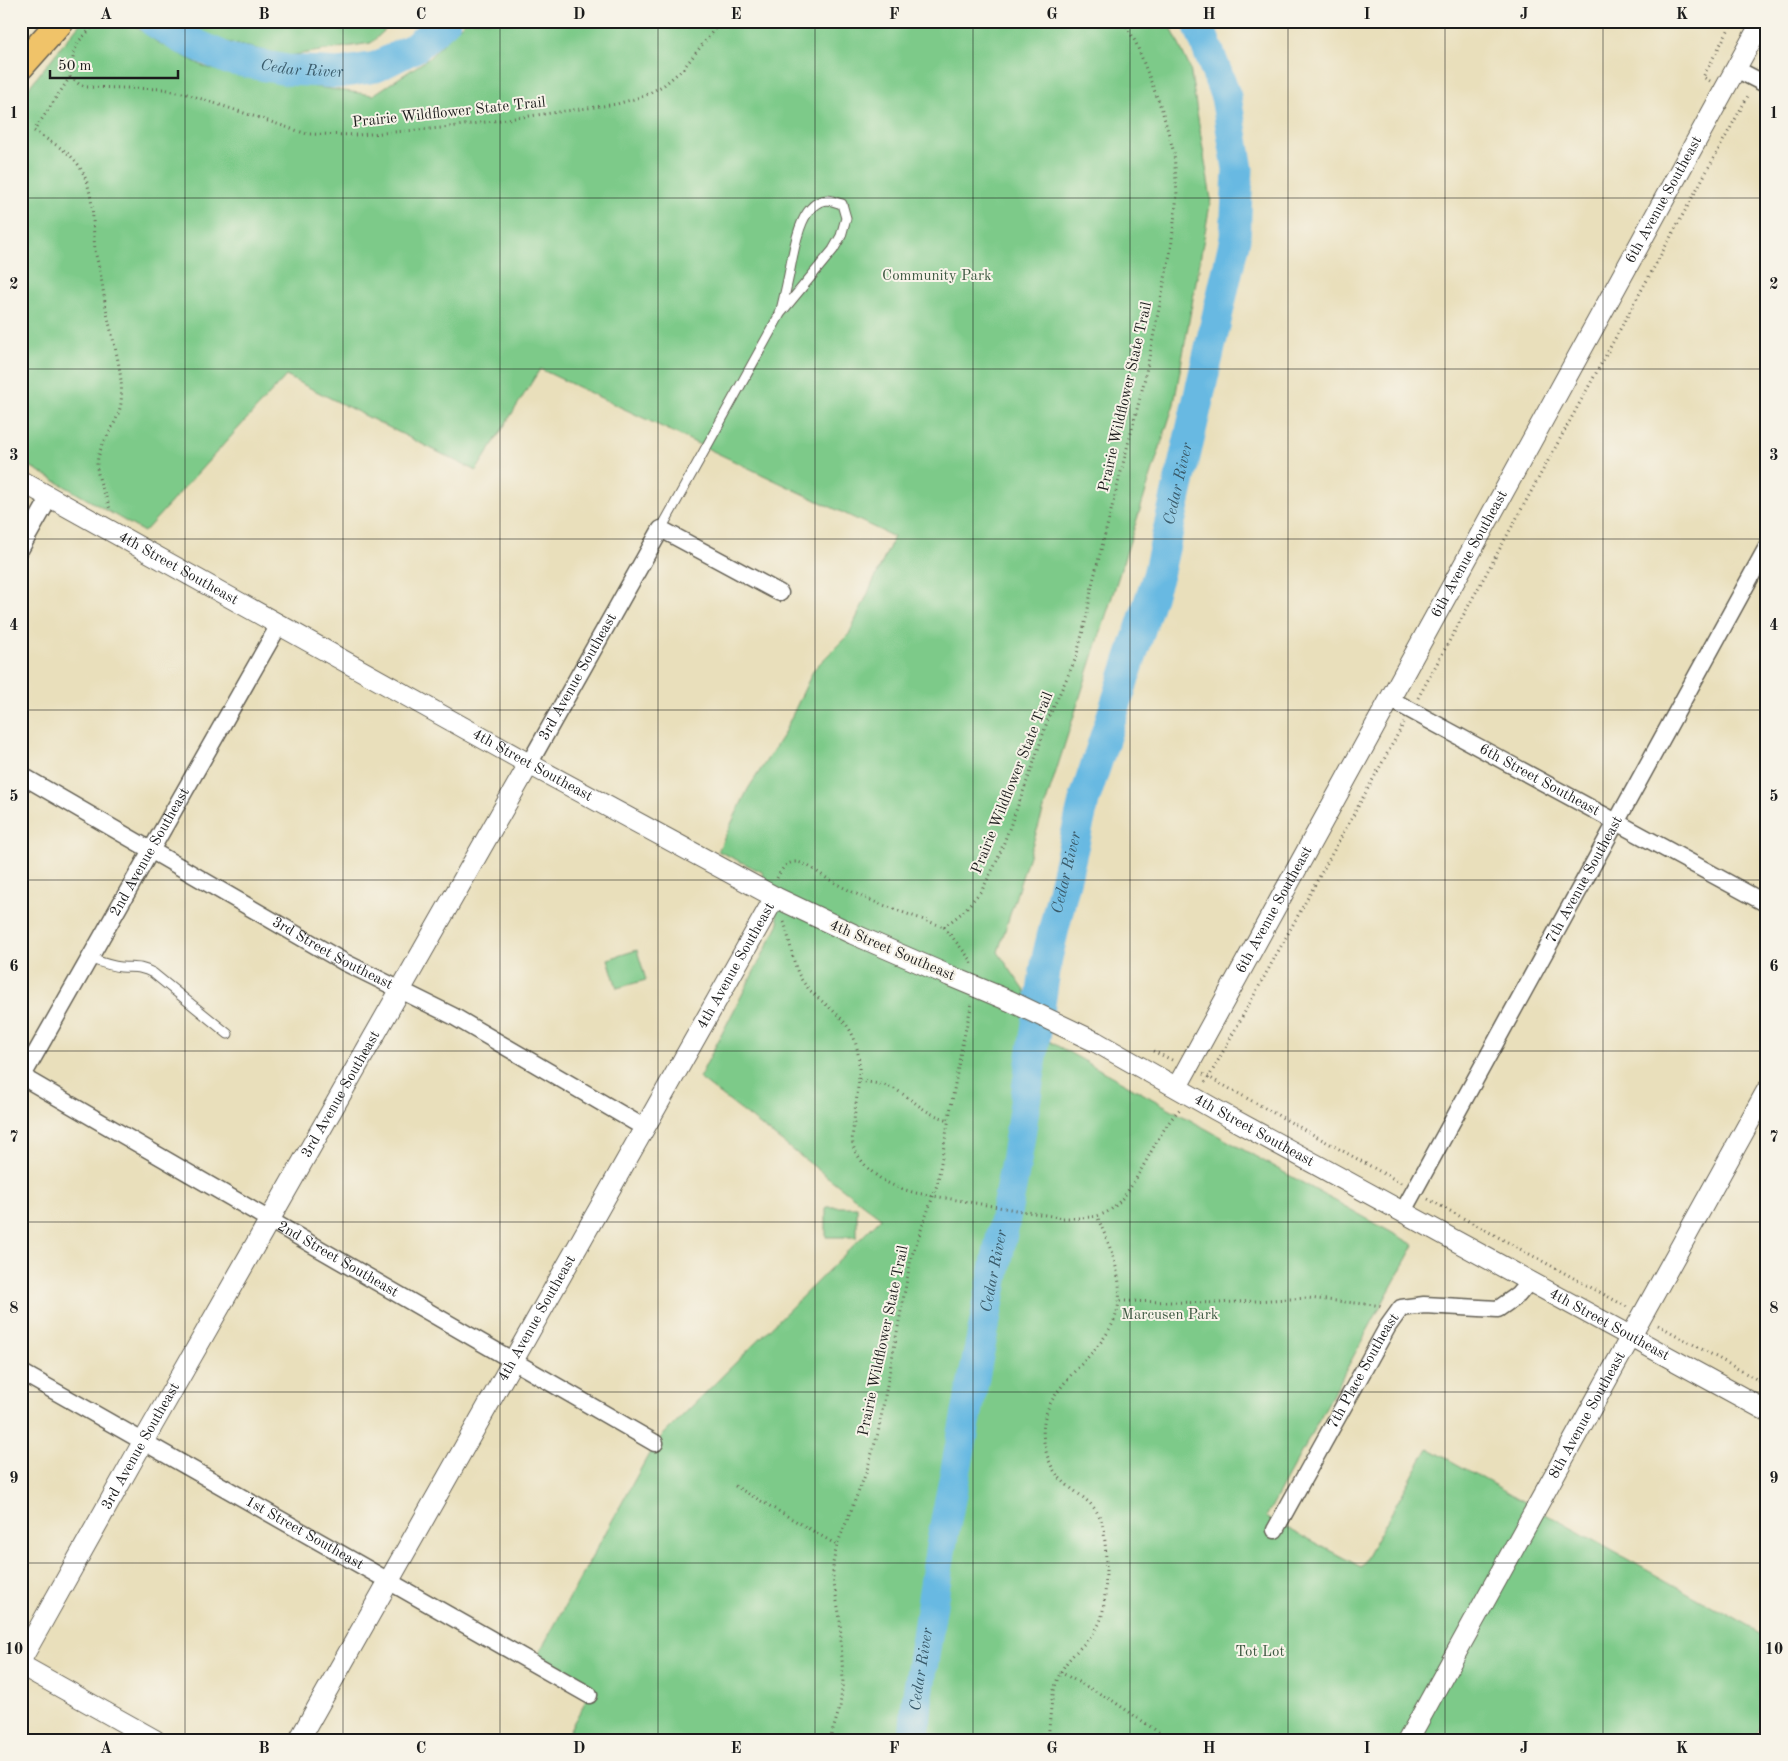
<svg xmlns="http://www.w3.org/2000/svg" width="1788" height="1761" font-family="'Old Standard TT',serif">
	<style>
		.green { fill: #7dca89; stroke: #4c7352 }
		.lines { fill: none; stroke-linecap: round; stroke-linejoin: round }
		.stream { stroke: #67b9e2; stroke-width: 5 }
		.river { stroke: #67b9e2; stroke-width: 31 }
		.service-casing { stroke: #646054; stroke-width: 11 }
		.minor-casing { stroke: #646054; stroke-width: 19 }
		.tertiary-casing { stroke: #646054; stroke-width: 22 }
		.primary-casing { stroke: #646054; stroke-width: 29 }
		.path { stroke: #646054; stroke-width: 3; stroke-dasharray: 1 4; stroke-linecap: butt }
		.service { stroke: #fff; stroke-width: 9 }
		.minor { stroke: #fff; stroke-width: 16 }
		.tertiary { stroke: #fff; stroke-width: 20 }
		.primary { stroke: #f0c369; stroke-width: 26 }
		.tertiary-bridge-casing { stroke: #646054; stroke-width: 22; stroke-linecap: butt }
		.path-bridge { stroke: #646054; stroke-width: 3; stroke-dasharray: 1 4; stroke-linecap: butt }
		.tertiary-bridge { stroke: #fff; stroke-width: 20 }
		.grid { fill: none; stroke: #1c1c1c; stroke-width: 1; stroke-opacity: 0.55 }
		.labels { text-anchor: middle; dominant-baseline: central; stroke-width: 4; stroke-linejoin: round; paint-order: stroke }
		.street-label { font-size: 15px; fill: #1c1c1c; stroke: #f7f3e8 }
		.park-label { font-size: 15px; fill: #3e5942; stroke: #f7f3e8 }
		.water-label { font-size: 16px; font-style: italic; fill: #3a5b6b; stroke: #f7f3e8 }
		.neatline { fill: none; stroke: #1c1c1c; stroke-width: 2 }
		.grid-label { font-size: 16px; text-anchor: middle; font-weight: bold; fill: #1c1c1c }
	</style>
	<rect width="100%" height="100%" fill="#f7f3e8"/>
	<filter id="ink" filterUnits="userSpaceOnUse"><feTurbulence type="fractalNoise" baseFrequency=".02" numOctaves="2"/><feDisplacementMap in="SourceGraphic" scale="10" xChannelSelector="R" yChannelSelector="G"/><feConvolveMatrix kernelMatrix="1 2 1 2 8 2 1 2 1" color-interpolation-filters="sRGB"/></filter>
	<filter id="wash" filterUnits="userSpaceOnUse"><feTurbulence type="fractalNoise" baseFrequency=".0096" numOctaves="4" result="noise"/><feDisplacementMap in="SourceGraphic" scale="20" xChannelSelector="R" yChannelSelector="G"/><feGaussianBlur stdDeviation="1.12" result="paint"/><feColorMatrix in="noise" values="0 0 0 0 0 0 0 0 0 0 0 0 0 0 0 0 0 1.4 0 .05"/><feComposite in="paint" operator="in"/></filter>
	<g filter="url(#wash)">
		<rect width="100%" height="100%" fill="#e9dfbb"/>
		<path class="green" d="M 82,21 L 128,21 L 157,42 L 205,67 L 239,76 L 373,95 L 428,59 L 465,21 L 1168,21 L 1190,68 L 1211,199 L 1174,404 L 998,952 L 1036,1007 L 1029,1030 L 1414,1245 L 1266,1517 L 1361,1567 L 1428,1448 L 1767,1637 L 1767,1715 L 1753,1740 L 564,1740 L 589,1695 L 533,1664 L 655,1443 L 881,1218 L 699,1078 L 779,923 L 762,872 L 718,851 L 748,789 L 783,735 L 814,669 L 849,634 L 894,537 L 540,369 L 476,471 L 286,376 L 144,532 L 21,461 L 21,97 Z
			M 176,21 L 395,21 L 371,43 L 288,56 L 205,37 Z
			M 637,950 L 646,980 L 617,988 L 608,959 Z
			M 826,1207 L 857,1207 L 857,1237 L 826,1237 Z"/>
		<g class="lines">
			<path class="stream" d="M 1201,30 L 1207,21"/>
			<g class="river">
				<path id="s1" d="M 153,21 L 179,37 L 228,59 L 287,70 L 339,73 L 376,67 L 416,47 L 445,21"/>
				<path id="s2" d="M 914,1740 L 917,1701 L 941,1546 L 1016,1162 L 1047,958 L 1084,801 L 1158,575 L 1235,238 L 1238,169 L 1226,97 L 1197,21"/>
			</g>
		</g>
	</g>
	<g filter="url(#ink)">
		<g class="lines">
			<defs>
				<path id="service" d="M 661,529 L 780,314 L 833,250 L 841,236 L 846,218 L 842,204 C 837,203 831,200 827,200 C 801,202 795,245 791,264 C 788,281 784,298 780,314
					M 89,958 C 100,962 110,966 121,967 C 135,968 140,966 153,973 L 228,1034"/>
				<g id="minor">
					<path d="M 1736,69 L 1767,85"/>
					<path d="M 21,548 L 50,497"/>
					<path id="s3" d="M 1390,699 L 1767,904"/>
					<path id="s4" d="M 529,764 L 661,529 L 780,593"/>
					<path id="s5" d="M 21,775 L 344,962 L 453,1016 L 645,1128"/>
					<path id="s6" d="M 21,1076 L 655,1443"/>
					<path id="s7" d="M 21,1079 L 279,625"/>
					<path id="s8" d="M 1402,1213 L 1767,547"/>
					<path id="s9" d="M 21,1372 L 589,1695"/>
					<path id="s10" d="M 1275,1530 L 1388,1326 L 1401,1308 L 1424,1305 L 1498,1309 L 1518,1295 L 1529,1282"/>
				</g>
				<g id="tertiary">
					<path id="s11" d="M 21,481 L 529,764 L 775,897 L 853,934 L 950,976"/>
					<path id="s12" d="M 1096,1042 L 1216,1110 L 1767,1411"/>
					<path id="s13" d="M 1177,1087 L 1762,21"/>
					<path id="s14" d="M 21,1660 L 143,1442 L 529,764"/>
					<path d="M 21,1665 L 155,1740"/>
					<path id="s15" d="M 299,1740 L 775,897"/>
					<path id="s16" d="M 1408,1740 L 1767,1090"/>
				</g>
				<path id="primary" d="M 21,66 L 61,21"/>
			</defs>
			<use href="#service" class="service-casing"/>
			<use href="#minor" class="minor-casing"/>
			<use href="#tertiary" class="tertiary-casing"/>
			<use href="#primary" class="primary-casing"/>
			<path class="path" d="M 98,21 L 79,41 L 74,52 L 70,77 L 34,131 C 50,142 71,151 81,169 C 95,194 92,222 95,250 C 96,257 99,265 100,272 C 103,286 104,300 107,313 C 113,343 124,372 121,403 C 118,425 100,441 97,463 C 96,478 107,496 110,510
				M 70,77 L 79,84 L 86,87 L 163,89 L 187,94 L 307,134 L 358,135 L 442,128 L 617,104 L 644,96 L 664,85 L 683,69 L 721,21
				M 1710,81 L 1703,77 L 1733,21
				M 1418,698 L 1749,94
				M 777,878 C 781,870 786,862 796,862 C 808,863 820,875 830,880 C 865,901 906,913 944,927
				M 784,922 C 791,941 792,968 804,983 C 818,1002 843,1013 853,1036 C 865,1064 856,1093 854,1122 C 853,1130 851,1140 854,1148 C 857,1155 862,1162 867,1167 C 881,1182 897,1188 916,1193
				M 944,927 L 963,912 L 982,890 L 997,861 L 1032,768 L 1048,719 L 1076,658 L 1087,615 L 1092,585 L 1144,382 L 1171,249 L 1177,195 L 1174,153 L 1162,110 L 1136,43 L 1124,21
				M 944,927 L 970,959 L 971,965
				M 1153,1051 L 1172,1060
				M 1203,1074 L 1401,1183
				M 860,1081 C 873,1083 887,1084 898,1091 C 918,1103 924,1114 950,1120
				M 1205,1082 L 1209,1077 L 1404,723
				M 1428,1199 L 1627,1307
				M 1063,1218 C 1077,1218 1096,1219 1109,1211 C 1138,1190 1153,1136 1180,1109
				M 1120,1301 L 1218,1303 L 1308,1298 L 1384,1306
				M 1658,1325 L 1767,1385
				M 735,1486 L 837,1545
				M 1060,1672 L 1113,1701 L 1170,1740
				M 830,1740 L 840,1707 L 843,1680 L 840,1619 L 833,1578 L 833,1563 L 837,1545 L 866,1473 L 878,1433 L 911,1258 L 937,1185 L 962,1045 L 972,1003
				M 1048,1740 C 1051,1712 1050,1683 1068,1661 C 1079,1647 1095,1637 1101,1619 C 1107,1600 1107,1553 1104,1533 C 1100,1500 1076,1497 1058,1476 C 1047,1463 1041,1439 1044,1422 C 1047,1403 1060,1388 1072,1374 C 1085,1360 1099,1347 1109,1330 C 1132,1293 1112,1252 1097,1216"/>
			<use href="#service" class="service"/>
			<use href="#minor" class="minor"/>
			<use href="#tertiary" class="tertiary"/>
			<use href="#primary" class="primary"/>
			<defs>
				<path id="tertiary-bridge" d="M 950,976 L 1010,1001 L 1096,1042"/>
			</defs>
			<use href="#tertiary-bridge" class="tertiary-bridge-casing"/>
			<path class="path-bridge" d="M 916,1193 L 1063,1218"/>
			<use href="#tertiary-bridge" class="tertiary-bridge"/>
		</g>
	</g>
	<path class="grid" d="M 185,21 L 185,1740M 343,21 L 343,1740M 500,21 L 500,1740M 658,21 L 658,1740M 815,21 L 815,1740M 973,21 L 973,1740M 1130,21 L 1130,1740M 1288,21 L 1288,1740M 1445,21 L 1445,1740M 1603,21 L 1603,1740M 21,198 L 1767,198M 21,369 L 1767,369M 21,539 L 1767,539M 21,710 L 1767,710M 21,880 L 1767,880M 21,1051 L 1767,1051M 21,1222 L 1767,1222M 21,1392 L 1767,1392M 21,1563 L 1767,1563"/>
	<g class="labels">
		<g class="street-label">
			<text transform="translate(449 113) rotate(-6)">Prairie Wildflower State Trail</text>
			<text stroke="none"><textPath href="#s13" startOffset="1012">6th Avenue Southeast</textPath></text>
			<text transform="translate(1126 397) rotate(-77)">Prairie Wildflower State Trail</text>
			<text stroke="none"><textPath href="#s13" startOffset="608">6th Avenue Southeast</textPath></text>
			<text stroke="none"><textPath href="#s11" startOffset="180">4th Street Southeast</textPath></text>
			<text stroke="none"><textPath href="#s4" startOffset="100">3rd Avenue Southeast</textPath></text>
			<text stroke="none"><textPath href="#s11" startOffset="585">4th Street Southeast</textPath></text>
			<text stroke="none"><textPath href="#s3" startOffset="170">6th Street Southeast</textPath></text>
			<text transform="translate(1013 783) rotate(-68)">Prairie Wildflower State Trail</text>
			<text stroke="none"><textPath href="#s7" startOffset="261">2nd Avenue Southeast</textPath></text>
			<text stroke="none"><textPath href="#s8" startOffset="380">7th Avenue Southeast</textPath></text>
			<text stroke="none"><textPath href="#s13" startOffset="202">6th Avenue Southeast</textPath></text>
			<text transform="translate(892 951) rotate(23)">4th Street Southeast</text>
			<text stroke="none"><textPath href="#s5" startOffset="359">3rd Street Southeast</textPath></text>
			<text stroke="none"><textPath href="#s15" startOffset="889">4th Avenue Southeast</textPath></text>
			<text stroke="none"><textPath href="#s14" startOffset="650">3rd Avenue Southeast</textPath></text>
			<text stroke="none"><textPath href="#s12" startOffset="181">4th Street Southeast</textPath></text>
			<text stroke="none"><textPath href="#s6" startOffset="366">2nd Street Southeast</textPath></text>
			<text stroke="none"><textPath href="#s15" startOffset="484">4th Avenue Southeast</textPath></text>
			<text stroke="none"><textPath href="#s12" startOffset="586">4th Street Southeast</textPath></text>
			<text transform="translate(884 1341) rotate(-78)">Prairie Wildflower State Trail</text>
			<text stroke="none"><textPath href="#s10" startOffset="182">7th Place Southeast</textPath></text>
			<text stroke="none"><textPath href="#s16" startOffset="371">8th Avenue Southeast</textPath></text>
			<text stroke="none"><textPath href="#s14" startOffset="245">3rd Avenue Southeast</textPath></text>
			<text stroke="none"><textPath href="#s9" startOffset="326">1st Street Southeast</textPath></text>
		</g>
		<g class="park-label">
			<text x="937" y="276">Community Park</text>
			<text x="1170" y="1315">Marcusen Park</text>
			<text x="1260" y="1652">Tot Lot</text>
		</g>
		<g class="water-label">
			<text stroke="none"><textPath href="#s1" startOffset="159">Cedar River</textPath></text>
			<text stroke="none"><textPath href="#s2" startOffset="1286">Cedar River</textPath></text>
			<text stroke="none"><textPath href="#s2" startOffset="881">Cedar River</textPath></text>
			<text stroke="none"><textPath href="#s2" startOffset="476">Cedar River</textPath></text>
			<text stroke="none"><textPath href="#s2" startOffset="71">Cedar River</textPath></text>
		</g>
	</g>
	<rect width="1788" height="1761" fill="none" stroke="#f7f3e8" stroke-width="55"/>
	<path d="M50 70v8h128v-8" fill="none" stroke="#1c1c1c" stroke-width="2.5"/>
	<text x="58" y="70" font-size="15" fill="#1c1c1c" stroke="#f7f3e8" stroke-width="4" paint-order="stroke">50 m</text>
	<rect x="28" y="28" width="1732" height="1706" class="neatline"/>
	<g class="grid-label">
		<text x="106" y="19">A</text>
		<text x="264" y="19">B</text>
		<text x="421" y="19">C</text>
		<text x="579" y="19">D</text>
		<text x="736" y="19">E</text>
		<text x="894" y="19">F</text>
		<text x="1052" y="19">G</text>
		<text x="1209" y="19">H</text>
		<text x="1367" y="19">I</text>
		<text x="1524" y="19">J</text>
		<text x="1682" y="19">K</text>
		<text x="14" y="118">1</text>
		<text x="1774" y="118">1</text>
		<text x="14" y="289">2</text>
		<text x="1774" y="289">2</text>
		<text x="14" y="460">3</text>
		<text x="1774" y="460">3</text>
		<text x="14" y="630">4</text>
		<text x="1774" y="630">4</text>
		<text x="14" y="801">5</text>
		<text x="1774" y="801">5</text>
		<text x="14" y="971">6</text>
		<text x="1774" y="971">6</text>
		<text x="14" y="1142">7</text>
		<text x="1774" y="1142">7</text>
		<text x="14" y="1313">8</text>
		<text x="1774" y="1313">8</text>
		<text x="14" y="1483">9</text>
		<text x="1774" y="1483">9</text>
		<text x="14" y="1654">10</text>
		<text x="1774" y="1654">10</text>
		<text x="106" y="1753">A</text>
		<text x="264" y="1753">B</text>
		<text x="421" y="1753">C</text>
		<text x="579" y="1753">D</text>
		<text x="736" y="1753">E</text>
		<text x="894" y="1753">F</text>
		<text x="1052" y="1753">G</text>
		<text x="1209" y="1753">H</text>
		<text x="1367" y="1753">I</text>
		<text x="1524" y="1753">J</text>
		<text x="1682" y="1753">K</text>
	</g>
</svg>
